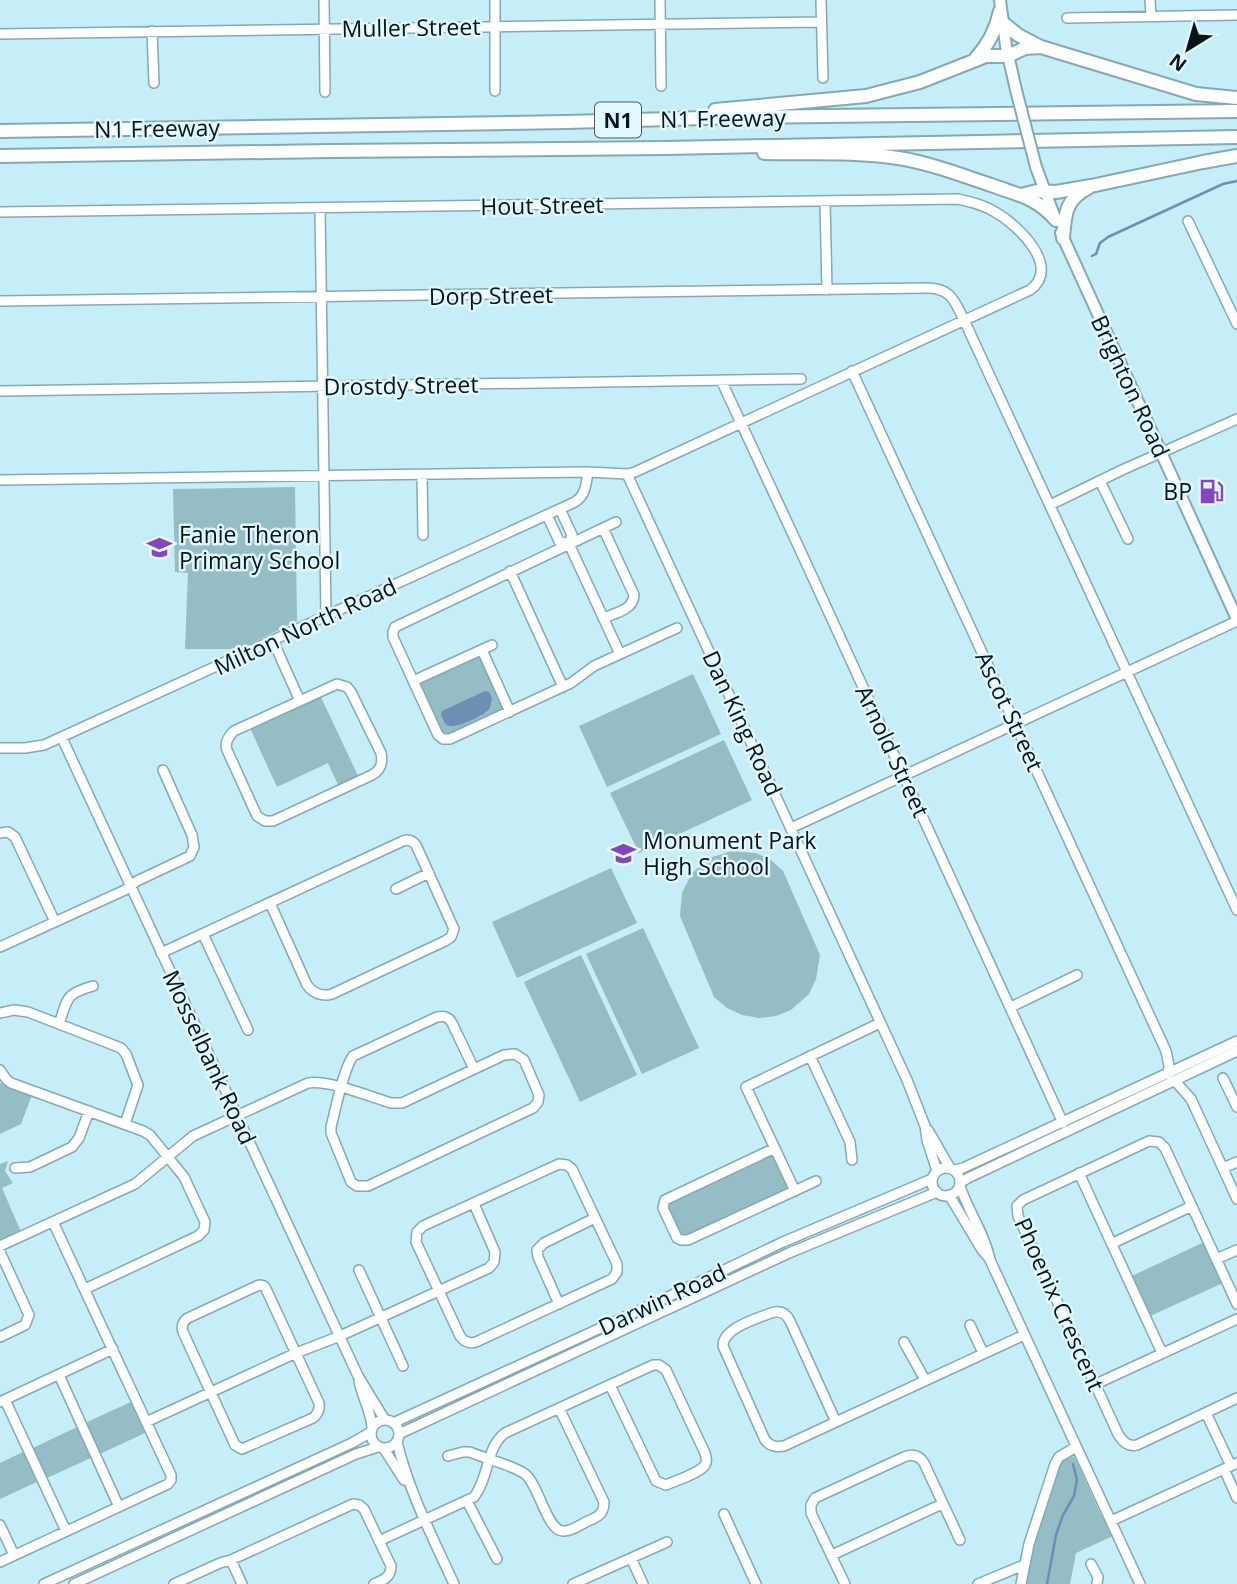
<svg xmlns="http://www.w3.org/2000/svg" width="1237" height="1584" font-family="'Open Sans',sans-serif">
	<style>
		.green { fill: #94bdc6 }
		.water { fill: #6d8fb4 }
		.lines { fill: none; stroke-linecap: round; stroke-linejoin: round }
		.stream { stroke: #6d8fb4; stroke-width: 2.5 }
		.minor-casing { stroke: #83aab2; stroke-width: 12 }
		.major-casing { stroke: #83aab2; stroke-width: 14 }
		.highway-casing { stroke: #83aab2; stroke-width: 16 }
		.minor { stroke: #fff; stroke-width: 9 }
		.major { stroke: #fff; stroke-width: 10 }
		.highway { stroke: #fff; stroke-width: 12 }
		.major-bridge-casing { stroke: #83aab2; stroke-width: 14; stroke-linecap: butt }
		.major-bridge { stroke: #fff; stroke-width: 10 }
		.labels { text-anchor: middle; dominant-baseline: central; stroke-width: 5; stroke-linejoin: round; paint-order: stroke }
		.shield { fill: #e1f8fe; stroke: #48595d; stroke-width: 2 }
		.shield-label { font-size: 21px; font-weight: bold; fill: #071518 }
		.street-label { font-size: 23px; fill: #071518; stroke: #e1f8fe }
		.poi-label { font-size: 23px; fill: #071518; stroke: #e1f8fe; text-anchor: start }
	</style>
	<rect width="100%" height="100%" fill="#c6eef8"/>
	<path class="green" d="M 295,487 L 297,621 L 240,649 L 185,649 L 188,573 L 175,572 L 173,489 Z
		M 476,656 L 483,659 L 504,706 L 502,710 L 447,736 L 441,733 L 420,687 L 423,679 Z
		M 693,674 L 721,734 L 607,787 L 579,726 Z
		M 320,695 L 359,778 L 339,787 L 328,763 L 277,787 L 250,728 Z
		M 724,740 L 752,800 L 639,853 L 610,793 Z
		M 732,851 L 756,853 L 771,860 L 783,871 L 820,955 L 816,979 L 809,994 L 791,1010 L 776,1016 L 759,1018 L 742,1015 L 727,1008 L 714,997 L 680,916 L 682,893 L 692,873 L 709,858 Z
		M 611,868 L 637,923 L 517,978 L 492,922 Z
		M 643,928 L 699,1048 L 642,1074 L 586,954 Z
		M 581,955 L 637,1075 L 580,1102 L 524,982 Z
		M 0,1083 L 32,1095 L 21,1124 L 0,1134 Z
		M 769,1155 L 775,1157 L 788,1185 L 787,1189 L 785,1192 L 686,1238 L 681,1237 L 667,1208 L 668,1201 Z
		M 8,1161 L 5,1171 L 13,1183 L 2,1188 L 21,1232 L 0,1242 L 0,1164 Z
		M 1204,1242 L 1223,1283 L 1150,1316 L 1132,1276 Z
		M 133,1401 L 147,1432 L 100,1454 L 85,1423 Z
		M 79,1426 L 93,1457 L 47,1478 L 33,1448 Z
		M 27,1450 L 41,1480 L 0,1499 L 0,1463 Z
		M 1072,1456 L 1075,1458 L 1101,1515 L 1103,1515 L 1113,1536 L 1076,1553 L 1070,1584 L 1026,1584 L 1033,1548 L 1059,1465 L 1066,1458 Z"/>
	<path class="water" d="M 485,691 L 489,692 L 492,698 C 491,702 491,706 489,709 C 484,716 453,730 447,725 C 444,723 442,717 441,715 L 442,711 Z"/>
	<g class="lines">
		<path class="stream" d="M 1092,256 L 1096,254 L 1100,243 L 1108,237 L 1223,184 L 1237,181
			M 1047,1584 L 1056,1535 L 1063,1515 L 1074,1496 L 1077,1480 L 1073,1464"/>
		<defs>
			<path id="minor" d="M 324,0 L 325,92
				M 495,0 L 495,91
				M 660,0 L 661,86
				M 821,0 L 823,78
				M 1150,0 L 1151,16
				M 1067,18 L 1237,15
				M 152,31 L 154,83
				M 0,34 L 821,22
				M 825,201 L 827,290
				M 320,208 L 326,617
				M 0,212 L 958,199 C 971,202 984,205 995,212 C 1018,225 1062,267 1030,290 L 635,472 L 627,474 L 588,472 L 0,480
				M 1188,221 L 1237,324
				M 0,301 L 926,288 C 951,288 954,300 964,320 L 1237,910
				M 852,371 L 1166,1051 L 1169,1066 L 1168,1074
				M 721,380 L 801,552 L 1063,1123
				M 0,391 L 801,379
				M 627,474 L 907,1080 L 925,1126 L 927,1140 L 937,1171
				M 422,475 L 423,535
				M 1100,481 L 1128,539
				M 1050,505 L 1122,470 L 1237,419
				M 560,509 L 572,535 L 569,544 L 620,654
				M 547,515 L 559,541 L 569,544
				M 616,522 L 395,627 L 393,632 L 393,637 L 438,735 L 443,739 L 450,739 L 571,683 L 594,666 L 677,628
				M 603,528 L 634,595 C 633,610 616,613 603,618
				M 510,571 L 563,687
				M 273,641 L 300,701
				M 482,650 L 510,712
				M 413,681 L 492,645
				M 337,684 L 347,687 L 351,692 L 381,753 C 383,763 381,770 372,775 L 273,821 L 265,821 L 257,816 L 227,750 C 224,742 229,736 234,731 Z
				M 62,738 L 358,1376 L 385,1420
				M 0,748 L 25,748 L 44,745 L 575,502 C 586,495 586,484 588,472
				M 791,828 L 1237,621
				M 0,833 L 8,832 L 15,837 L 55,922
				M 396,889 L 429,873
				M 203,934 L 248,1030
				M 0,947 L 125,890 L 137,881 L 190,856 L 194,847 L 192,835 L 163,770
				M 161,953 L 403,841 C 408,839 412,840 416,845 L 454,929 L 451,937 L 445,941 L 332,994 C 322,997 313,993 307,985 L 270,903
				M 1011,1007 L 1077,975
				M 0,1013 L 14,1010 L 28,1012 L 121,1048 L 126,1054 L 138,1085 L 125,1124
				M 59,1024 C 68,998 65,994 93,986
				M 810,1056 L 850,1142 L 852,1160
				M 0,1070 L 6,1079 L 11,1083 L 143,1131 L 150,1135 L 184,1177 L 205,1222 L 204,1230 L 198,1236 L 85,1289
				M 1223,1078 L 1237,1107
				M 1175,1081 L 1191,1099 L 1237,1199
				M 928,1130 L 950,1168
				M 775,1148 L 665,1200 L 663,1208 L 677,1238 L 681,1240 L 688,1240 L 816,1181
				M 559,1164 L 567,1165 L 572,1169 L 617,1264 L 617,1272 L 612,1279 L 476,1342 C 469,1344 464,1342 460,1336 L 416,1242 L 417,1232 L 423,1226 Z
				M 15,1168 L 30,1167 L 72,1147 L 79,1138 L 89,1111
				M 1223,1168 L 1237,1162
				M932 1182a14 14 0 1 1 28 0a14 14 0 1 1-28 0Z
				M 954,1170 L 963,1168 L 1237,1041
				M 1079,1173 L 1162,1353
				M 960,1183 L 968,1178 L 1237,1051
				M 960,1186 C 968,1211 985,1234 990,1260 L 1140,1584
				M 795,1191 L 746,1087 L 880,1023
				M 949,1195 L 982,1250 L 989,1258
				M 1113,1243 L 1192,1206
				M 0,1246 L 135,1184 L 193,1136 L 308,1083 C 327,1079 371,1097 391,1103 L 402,1103 L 504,1055 L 515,1054 L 524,1060 L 539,1095 L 538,1102 L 533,1108 L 368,1186 L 357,1186 L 351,1182 L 331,1133 L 331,1127 C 336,1108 343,1070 353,1056 L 437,1017 C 444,1016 448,1016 452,1023 L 474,1069
				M 0,1252 L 29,1315 L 25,1325 L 0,1337
				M 1216,1259 L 1237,1250
				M 359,1270 L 403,1366
				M 259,1285 L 264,1286 L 266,1289 L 319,1403 C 320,1409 318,1414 313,1418 L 242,1449 L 235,1445 L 183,1332 C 181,1326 183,1321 188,1318 Z
				M 559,1304 L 538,1257 L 537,1250 L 544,1243 L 595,1218
				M 1237,1304 L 1165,1148 L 1159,1142 L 1149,1141 L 1023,1200 L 1017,1206 L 1018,1216 L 1118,1434 C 1123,1442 1128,1447 1137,1445 L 1237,1398
				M 970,1325 L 983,1353
				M 904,1342 L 925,1380
				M 59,1375 L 119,1507
				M 359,1381 C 362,1397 371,1411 372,1427
				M 1096,1384 L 1237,1319
				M 5,1400 L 66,1531
				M 0,1402 L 113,1349
				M 1206,1413 L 1231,1466
				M371 1434a14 14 0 1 1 28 0a14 14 0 1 1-28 0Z
				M 146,1422 L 296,1353 L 340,1336 L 489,1268 L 494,1262 L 495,1252 L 474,1204
				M 836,1422 L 790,1321 C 786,1313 780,1310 771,1313 C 756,1319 723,1328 723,1346 L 765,1440 C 771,1447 776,1447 784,1446 L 1024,1335
				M 393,1423 L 653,1304 L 783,1242 L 932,1179
				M 399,1434 L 789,1253 L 937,1192
				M 397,1442 C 409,1492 433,1538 454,1584
				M 384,1449 L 404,1480
				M 448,1456 L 463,1452 L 470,1452 C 483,1458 515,1466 525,1474 C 539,1485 547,1531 563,1531 C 571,1532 581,1524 588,1521 C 598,1517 604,1514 604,1502 L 559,1408
				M 1224,1469 L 1237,1498
				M 467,1501 L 497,1559
				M 724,1514 L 756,1584
				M 1111,1521 L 1237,1463
				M 0,1525 L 14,1555
				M 379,1541 L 474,1497 C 489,1478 486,1447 505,1433 L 653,1365 L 659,1365 L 666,1370 L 705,1453 C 706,1458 708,1461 705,1465 C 700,1473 675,1481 666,1485 L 656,1481 L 610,1385
				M 832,1555 L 942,1504
				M 631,1558 L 643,1584
				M 231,1560 L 242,1584
				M 0,1562 L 168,1484 L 171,1480 L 171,1475 L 53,1222
				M 1091,1564 L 1098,1577 L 1097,1584
				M 44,1584 L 352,1443 L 371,1432
				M 74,1584 L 356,1454 L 378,1447
				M 174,1584 L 220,1563 L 231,1560 L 353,1504 L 359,1505 L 364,1509 L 391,1566 C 391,1577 384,1580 374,1584
				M 573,1584 L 667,1542
				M 845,1584 L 811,1513 L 811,1505 L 815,1498 L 904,1457 C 912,1454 919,1455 924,1463 L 960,1540
				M 978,1584 L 1024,1565
				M 1021,1584 L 1029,1544 L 1055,1464 L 1059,1457 L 1076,1447"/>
			<path id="major" d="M 1000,0 L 1006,46 L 1016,90
				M 1036,167 L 1055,218
				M 1061,233 L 1237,619"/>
			<path id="highway" d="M 1002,22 L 1018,35 L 1041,47 L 1196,94 L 1237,98
				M 976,58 C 989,44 996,30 1000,11
				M 715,110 L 866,96 L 920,82 L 986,56 L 1008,56 L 1025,48 L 1041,47
				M 0,131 L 567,122 L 737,117 L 1237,111
				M 764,153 C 808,154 854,151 898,158 C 930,163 961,175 991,185 C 1018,195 1036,197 1056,220
				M 0,156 L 330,151 L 666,148 L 1237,137
				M 1021,195 L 1037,191 L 1056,192 L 1091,186 L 1203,162 L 1237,156
				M 1063,238 C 1065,214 1065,200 1088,188"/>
		</defs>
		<use href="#minor" class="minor-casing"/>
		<use href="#major" class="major-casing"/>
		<use href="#highway" class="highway-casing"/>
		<use href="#minor" class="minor"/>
		<use href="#major" class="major"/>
		<use href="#highway" class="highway"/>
		<defs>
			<path id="major-bridge" d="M 1016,90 L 1036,167"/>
		</defs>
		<use href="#major-bridge" class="major-bridge-casing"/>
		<use href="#major-bridge" class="major-bridge"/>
	</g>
	<defs>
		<symbol id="fuel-bare" viewBox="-9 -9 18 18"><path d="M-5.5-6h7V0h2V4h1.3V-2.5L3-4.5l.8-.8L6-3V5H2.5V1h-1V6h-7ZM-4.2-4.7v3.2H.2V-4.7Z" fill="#8645ba" stroke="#e1f8fe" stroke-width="2.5" paint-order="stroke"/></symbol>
		<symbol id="school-bare" viewBox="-9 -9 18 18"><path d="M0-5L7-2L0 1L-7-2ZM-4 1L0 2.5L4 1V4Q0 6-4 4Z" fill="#8645ba" stroke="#e1f8fe" stroke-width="2.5" paint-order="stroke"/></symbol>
	</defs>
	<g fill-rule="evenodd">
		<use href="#fuel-bare" x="1194" y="474" width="35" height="35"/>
		<use href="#school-bare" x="142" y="530" width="35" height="35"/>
		<use href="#school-bare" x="606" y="836" width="35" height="35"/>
	</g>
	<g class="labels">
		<rect class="shield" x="595" y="102.5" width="46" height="35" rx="5"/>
		<g class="shield-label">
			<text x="618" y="120">N1</text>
		</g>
		<g class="street-label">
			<text transform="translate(411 27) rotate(-1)">Muller Street</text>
			<text transform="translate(723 118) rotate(-1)">N1 Freeway</text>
			<text transform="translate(157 128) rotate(-1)">N1 Freeway</text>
			<text transform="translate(542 205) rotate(-1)">Hout Street</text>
			<text transform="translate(491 295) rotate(-1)">Dorp Street</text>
			<text transform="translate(401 385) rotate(-1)">Drostdy Street</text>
			<text transform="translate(1131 386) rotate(65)">Brighton Road</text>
			<text transform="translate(305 626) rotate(-25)">Milton North Road</text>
			<text transform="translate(1010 711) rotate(65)">Ascot Street</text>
			<text transform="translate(743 723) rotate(65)">Dan King Road</text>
			<text transform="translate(893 751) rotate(65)">Arnold Street</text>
			<text transform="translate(210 1057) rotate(65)">Mosselbank Road</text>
			<text transform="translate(662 1299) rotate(-25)">Darwin Road</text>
			<text transform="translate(1060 1304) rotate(66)">Phoenix Crescent</text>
		</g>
		<g class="poi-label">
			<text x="1192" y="491" text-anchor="end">BP</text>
			<text x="179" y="534">Fanie Theron<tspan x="179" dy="26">Primary School</tspan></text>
			<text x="643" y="840">Monument Park<tspan x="643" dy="26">High School</tspan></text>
		</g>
	</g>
	<g transform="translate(1188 49) rotate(217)" stroke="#e1f8fe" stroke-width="5" paint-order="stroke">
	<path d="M0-5L12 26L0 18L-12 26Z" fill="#071518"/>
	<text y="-10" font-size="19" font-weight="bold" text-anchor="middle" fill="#071518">N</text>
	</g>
</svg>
